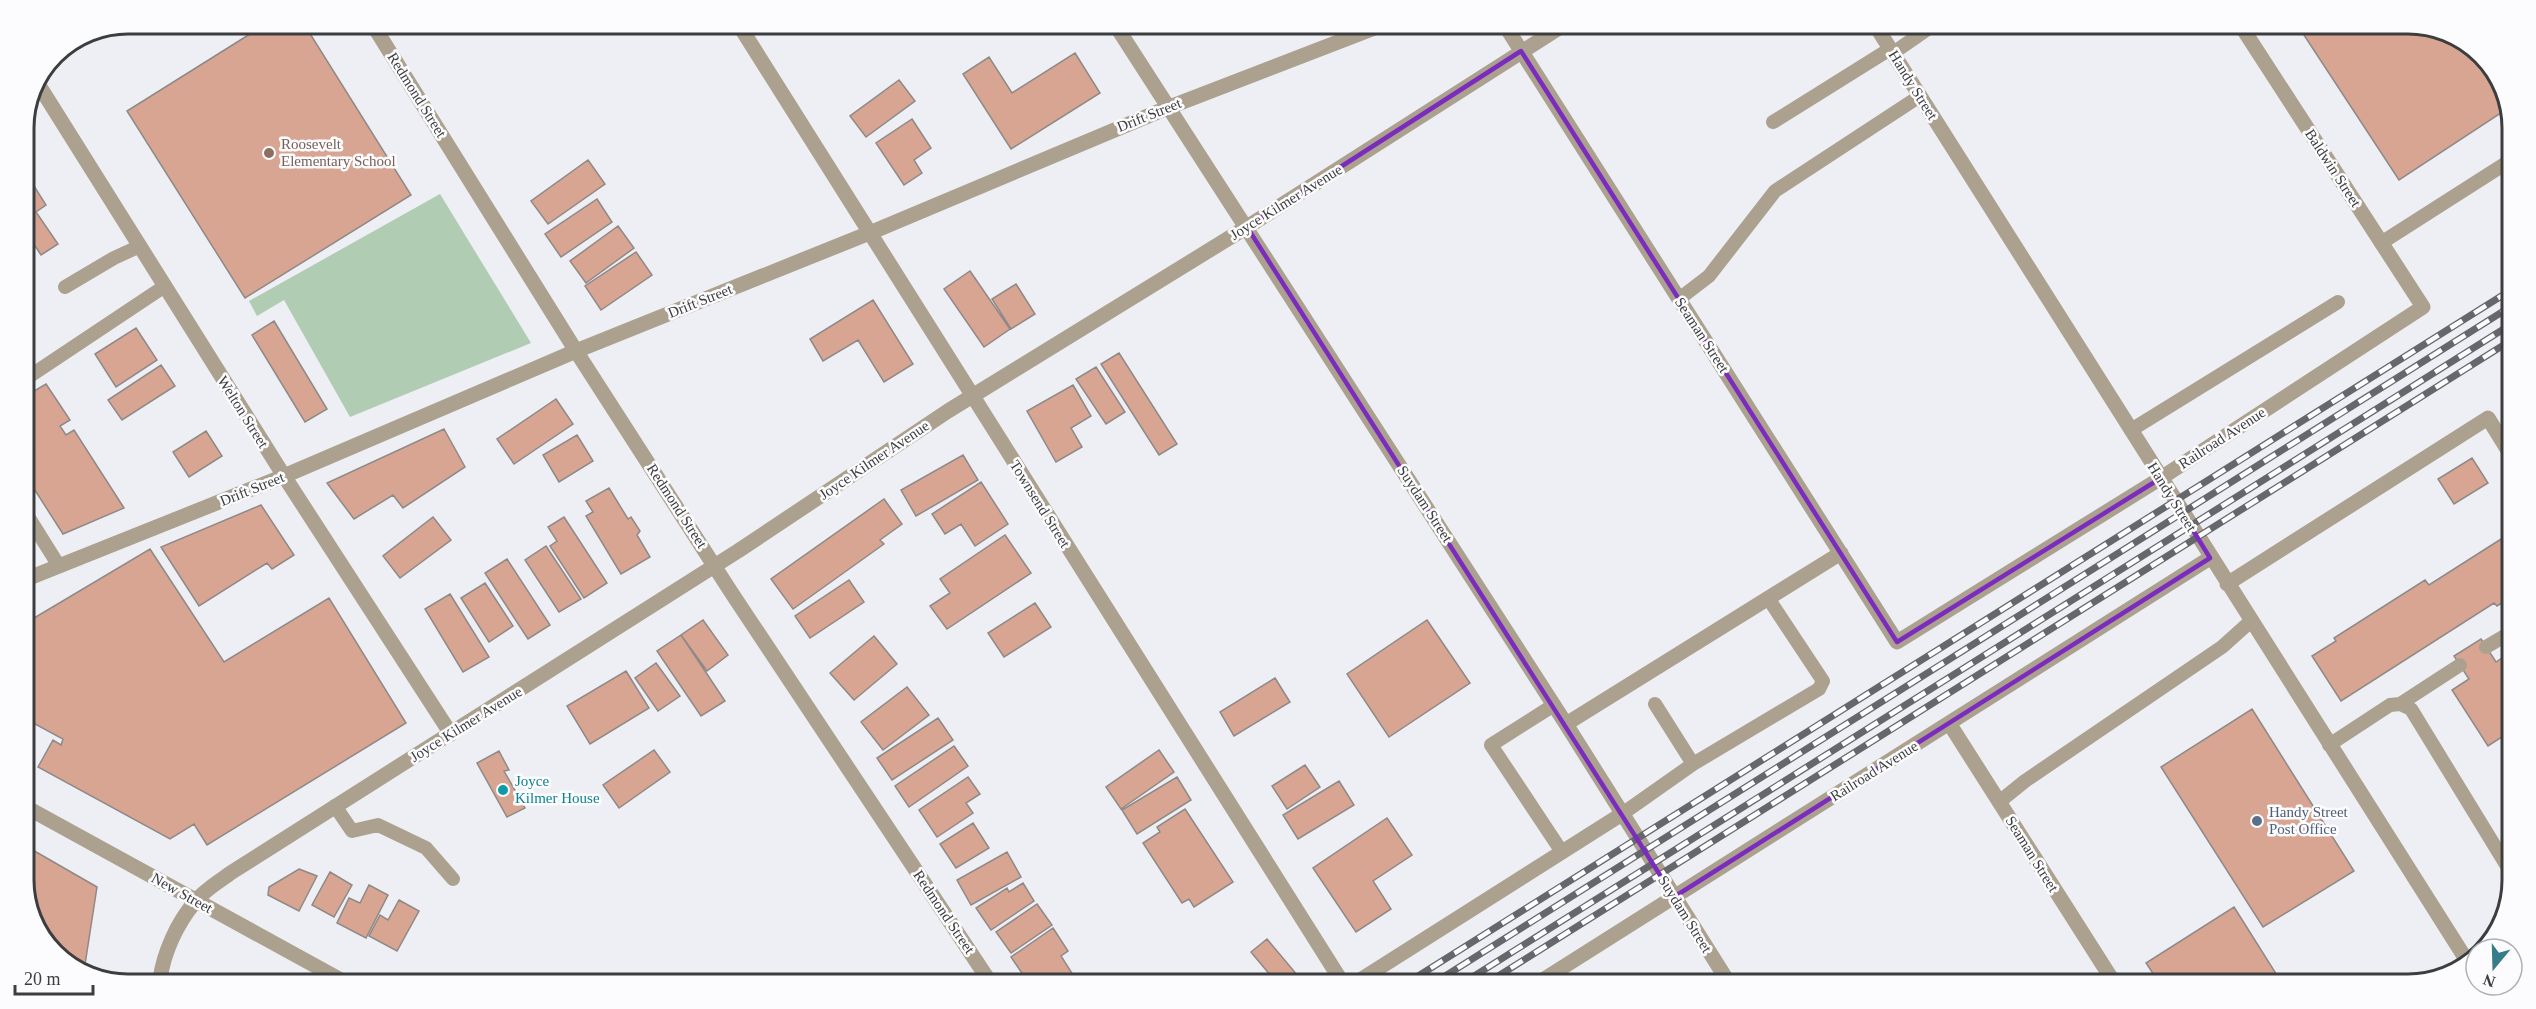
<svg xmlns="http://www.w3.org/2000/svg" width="2536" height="1009" font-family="Georgia,serif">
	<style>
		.green { fill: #b0ccb3 }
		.building { fill: #d8a593; stroke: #8e8987; stroke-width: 1.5 }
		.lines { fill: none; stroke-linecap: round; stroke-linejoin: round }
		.lane { stroke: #aba18e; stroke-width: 14 }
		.street { stroke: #aba18e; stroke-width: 15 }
		.rail-casing { stroke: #66676a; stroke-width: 7 }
		.rail { stroke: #fcfcfe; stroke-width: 4.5; stroke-dasharray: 14; stroke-linecap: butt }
		.marked { fill: none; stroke: #7b2cbf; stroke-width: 4.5; stroke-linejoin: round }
		.education-dot { fill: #8d6e63; stroke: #fcfcfe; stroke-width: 2 }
		.culture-dot { fill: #0f9aa8; stroke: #fcfcfe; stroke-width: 2 }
		.service-dot { fill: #5c6f8a; stroke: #fcfcfe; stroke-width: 2 }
		.labels { text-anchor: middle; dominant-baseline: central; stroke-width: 5; stroke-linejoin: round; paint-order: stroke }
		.street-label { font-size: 15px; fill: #3c3d3f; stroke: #fcfcfe }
		.education-label { font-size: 15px; fill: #785e54; stroke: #fcfcfe; text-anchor: start }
		.culture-label { font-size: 15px; fill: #0d838f; stroke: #fcfcfe; text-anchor: start }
		.service-label { font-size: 15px; fill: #4e5e75; stroke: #fcfcfe; text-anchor: start }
		.rim { fill: none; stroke: #3c3d3f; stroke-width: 3 }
	</style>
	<rect width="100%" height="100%" fill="#edeff4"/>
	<path class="green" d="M 440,194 L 531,343 L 350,417 L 284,300 L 257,316 L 249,301 Z"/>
	<path class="building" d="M 266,24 L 304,24 L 411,195 L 245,298 L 127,111 Z
		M 2300,29 L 2441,30 L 2490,65 L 2507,109 L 2399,180 Z
		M 1075,53 L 1100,93 L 1011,149 L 963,74 L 989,57 L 1012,93 Z
		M 899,80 L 915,101 L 866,137 L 850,116 Z
		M 912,119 L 931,148 L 914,160 L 922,173 L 904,185 L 876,143 Z
		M 588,160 L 605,184 L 548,224 L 531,201 Z
		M 24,170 L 46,205 L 36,212 L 58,244 L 41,255 L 24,229 Z
		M 597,199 L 612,222 L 561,257 L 545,234 Z
		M 618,226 L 634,248 L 586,283 L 570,261 Z
		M 636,252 L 652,275 L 601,310 L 585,286 Z
		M 970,271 L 1010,329 L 984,347 L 944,289 Z
		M 1016,284 L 1035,314 L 1011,329 L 992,299 Z
		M 873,300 L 913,364 L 884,382 L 858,340 L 823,361 L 810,339 Z
		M 274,321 L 327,409 L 305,422 L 252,335 Z
		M 136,328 L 157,360 L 116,387 L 95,354 Z
		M 1119,353 L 1177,444 L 1159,455 L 1101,364 Z
		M 161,365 L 175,386 L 122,420 L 108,400 Z
		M 1096,367 L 1125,412 L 1106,424 L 1076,379 Z
		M 46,384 L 70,420 L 60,426 L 66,435 L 74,430 L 124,508 L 63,534 L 24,473 L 24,397 Z
		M 1073,385 L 1091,416 L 1071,428 L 1082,447 L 1056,462 L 1027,411 Z
		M 556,399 L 573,424 L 514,464 L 497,439 Z
		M 444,429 L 465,467 L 403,508 L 393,495 L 354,519 L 327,483 Z
		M 206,431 L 222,456 L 189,477 L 173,452 Z
		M 577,435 L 593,461 L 559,482 L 543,455 Z
		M 963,455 L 978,480 L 916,516 L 901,490 Z
		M 2472,458 L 2488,483 L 2454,504 L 2438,479 Z
		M 981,482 L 1008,524 L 975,546 L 961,524 L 945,534 L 932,514 Z
		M 609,488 L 628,519 L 631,517 L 640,531 L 637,535 L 650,557 L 621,574 L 586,516 L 593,512 L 586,501 Z
		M 884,499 L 902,524 L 880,540 L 884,544 L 793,609 L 771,579 Z
		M 261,505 L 294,555 L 272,569 L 267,563 L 199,606 L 161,547 Z
		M 433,517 L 451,540 L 400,578 L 383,556 Z
		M 564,517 L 607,583 L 584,598 L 550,546 L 557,541 L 548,527 Z
		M 2509,534 L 2508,599 L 2497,606 L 2494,603 L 2341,701 L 2312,656 L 2336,641 L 2334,638 L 2425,580 L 2429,585 Z
		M 1005,535 L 1031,573 L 947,629 L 930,606 L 950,593 L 940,579 Z
		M 546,546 L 581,599 L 559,612 L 525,560 Z
		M 150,549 L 224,662 L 329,598 L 406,723 L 207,845 L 194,824 L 170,839 L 38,767 L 53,740 L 61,745 L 63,739 L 24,718 L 24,624 Z
		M 507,559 L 550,625 L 528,639 L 485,573 Z
		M 849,580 L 864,602 L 810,638 L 795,616 Z
		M 485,583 L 513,626 L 489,642 L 461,598 Z
		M 450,594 L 489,657 L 463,672 L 425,609 Z
		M 1035,603 L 1051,627 L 1004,657 L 988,633 Z
		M 703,620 L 728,655 L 707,671 L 681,635 Z
		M 1427,620 L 1470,683 L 1389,737 L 1347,674 Z
		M 681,635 L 725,701 L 701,716 L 657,651 Z
		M 874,636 L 897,664 L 854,700 L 830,673 Z
		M 2481,639 L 2496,662 L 2508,654 L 2508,733 L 2488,746 L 2452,690 L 2469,679 L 2454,656 Z
		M 656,663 L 680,696 L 658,711 L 635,678 Z
		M 626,671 L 649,708 L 590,744 L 567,706 Z
		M 1275,678 L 1290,702 L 1234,736 L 1220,712 Z
		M 907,687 L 929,715 L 883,750 L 861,722 Z
		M 2252,709 L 2354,871 L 2263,927 L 2161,767 Z
		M 938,718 L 953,740 L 892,780 L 877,758 Z
		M 954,746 L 968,766 L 909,807 L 895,786 Z
		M 654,750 L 670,772 L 619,808 L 603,785 Z
		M 1159,750 L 1174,772 L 1121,809 L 1106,787 Z
		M 499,751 L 509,770 L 504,771 L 525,808 L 507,817 L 477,763 Z
		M 1305,765 L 1320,787 L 1287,809 L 1272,786 Z
		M 968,777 L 980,794 L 966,803 L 973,813 L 937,837 L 919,810 Z
		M 1177,777 L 1191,800 L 1137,834 L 1122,810 Z
		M 1339,781 L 1354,805 L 1298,839 L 1283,815 Z
		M 1185,809 L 1233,882 L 1194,907 L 1189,899 L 1182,903 L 1143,843 L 1160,832 L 1157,827 Z
		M 1387,818 L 1412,855 L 1373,881 L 1391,909 L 1356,932 L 1313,868 Z
		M 973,823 L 989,848 L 956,868 L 940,844 Z
		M 24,845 L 97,887 L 84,971 L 45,944 L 24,888 Z
		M 1007,852 L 1021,877 L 971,905 L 957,880 Z
		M 299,869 L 317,876 L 299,911 L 268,895 L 269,887 Z
		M 330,872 L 352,885 L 334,917 L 312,905 Z
		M 1023,883 L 1034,901 L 991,930 L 976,908 L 1007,888 L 1009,892 Z
		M 369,885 L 388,895 L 366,938 L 337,923 L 349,898 L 360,903 Z
		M 399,900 L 419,911 L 397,951 L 369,936 L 380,915 L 388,920 Z
		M 1037,904 L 1052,925 L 1011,953 L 996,932 Z
		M 2234,907 L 2280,980 L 2273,985 L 2160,984 L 2146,963 Z
		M 1053,928 L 1068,951 L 1061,956 L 1075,978 L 1069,982 L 1028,982 L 1011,957 Z
		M 1267,939 L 1303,982 L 1264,982 L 1271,976 L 1251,952 Z"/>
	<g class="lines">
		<path class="lane" d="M 1893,53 L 1929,28
			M 1773,122 L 1890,49
			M 2381,243 L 2511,160
			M 65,287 L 114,258 L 140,246
			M 1679,299 L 1709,276 L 1775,191 L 1920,96
			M 24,380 L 165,286
			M 2131,430 L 2338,302
			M 24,510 L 59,566
			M 2486,647 L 2508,634
			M 1655,704 L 1693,764
			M 2400,704 L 2460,665
			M 1554,705 L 1491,745 L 1562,852
			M 2329,745 L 2390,705 L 2400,704 L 2411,709 L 2507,866
			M 1999,802 L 2025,781 L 2222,647 L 2251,621
			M 335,806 L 352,831 L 378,825 L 426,848 L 453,879
			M 1622,814 L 1693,764 L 1819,689 L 1823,681 L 1768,598"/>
		<path class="street" d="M 373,25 L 576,351 L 731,592 L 990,982
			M 739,25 L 1342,982
			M 1116,26 L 1566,724 L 1729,983
			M 1506,27 L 1897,642 L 2161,478 L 2423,307 L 2243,29
			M 1877,28 L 2469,964
			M 40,87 L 284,476 L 451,734
			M 24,580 L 284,476 L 576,351 L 872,232 L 1167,108 L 1377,27
			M 2227,584 L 2488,418 L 2509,452
			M 1949,723 L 2115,984
			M 1566,724 L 1841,553
			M 24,806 L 341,980
			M 160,979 C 164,952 177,923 195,902 C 204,890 220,881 232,872 L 738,551 L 948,411 L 1247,227 L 1559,28
			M 1357,982 L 1622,814
			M 1538,983 L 2210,558"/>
		<defs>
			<path id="rail" d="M 1407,983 L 2511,290
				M 1434,983 L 2510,307
				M 1463,983 L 2510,325
				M 1487,983 L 2510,341"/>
		</defs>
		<use href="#rail" class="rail-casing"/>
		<use href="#rail" class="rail"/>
	</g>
	<path class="marked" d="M 1521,51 L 1897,642 L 2161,478 L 2210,558 L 1674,897 L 1247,227 Z"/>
	<circle class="education-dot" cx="269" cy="153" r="6"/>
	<circle class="culture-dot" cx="503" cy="790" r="6"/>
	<circle class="service-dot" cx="2257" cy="821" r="6"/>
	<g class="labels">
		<g class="street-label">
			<text transform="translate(1913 85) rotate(58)">Handy Street</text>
			<text transform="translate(417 95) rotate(58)">Redmond Street</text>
			<text transform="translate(1149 115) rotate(-22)">Drift Street</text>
			<text transform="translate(2333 168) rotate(57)">Baldwin Street</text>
			<text transform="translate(1286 202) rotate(-32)">Joyce Kilmer Avenue</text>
			<text transform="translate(700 301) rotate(-22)">Drift Street</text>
			<text transform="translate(1702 335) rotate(57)">Seaman Street</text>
			<text transform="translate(243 412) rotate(58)">Welton Street</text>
			<text transform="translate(2222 438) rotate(-33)">Railroad Avenue</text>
			<text transform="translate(874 460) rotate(-34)">Joyce Kilmer Avenue</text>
			<text transform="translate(252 489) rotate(-22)">Drift Street</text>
			<text transform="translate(2172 497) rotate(58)">Handy Street</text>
			<text transform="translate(1040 504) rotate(58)">Townsend Street</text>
			<text transform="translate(1425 504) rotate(57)">Suydam Street</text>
			<text transform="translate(677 506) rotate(57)">Redmond Street</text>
			<text transform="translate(466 724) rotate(-32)">Joyce Kilmer Avenue</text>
			<text transform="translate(1874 771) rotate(-32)">Railroad Avenue</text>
			<text transform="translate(2032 854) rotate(58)">Seaman Street</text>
			<text transform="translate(182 893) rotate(29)">New Street</text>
			<text transform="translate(944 912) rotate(56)">Redmond Street</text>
			<text transform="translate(1685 914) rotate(58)">Suydam Street</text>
		</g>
		<g class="education-label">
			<text x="281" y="144">Roosevelt<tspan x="281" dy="17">Elementary School</tspan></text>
		</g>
		<g class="culture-label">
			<text x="515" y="781">Joyce<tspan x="515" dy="17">Kilmer House</tspan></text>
		</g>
		<g class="service-label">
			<text x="2269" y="812">Handy Street<tspan x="2269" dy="17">Post Office</tspan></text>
		</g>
	</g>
	<path d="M0 0H2536V1009H0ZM128 34H2408A94 94 0 0 1 2502 128V880A94 94 0 0 1 2408 974H128A94 94 0 0 1 34 880V128A94 94 0 0 1 128 34Z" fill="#fcfcfe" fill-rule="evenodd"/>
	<path class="rim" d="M128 34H2408A94 94 0 0 1 2502 128V880A94 94 0 0 1 2408 974H128A94 94 0 0 1 34 880V128A94 94 0 0 1 128 34Z"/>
	<g transform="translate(2494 967) rotate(199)"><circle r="28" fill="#fcfcfe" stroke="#afb0b2" stroke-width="1.5"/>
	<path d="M0-4.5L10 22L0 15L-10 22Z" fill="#367c89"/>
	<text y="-9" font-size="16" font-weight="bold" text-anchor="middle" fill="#3c3d3f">N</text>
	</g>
	<path d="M15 985v9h78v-9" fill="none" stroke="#3c3d3f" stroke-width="3"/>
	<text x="24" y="985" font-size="18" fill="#3c3d3f" stroke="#fcfcfe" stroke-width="4.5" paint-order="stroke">20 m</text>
</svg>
